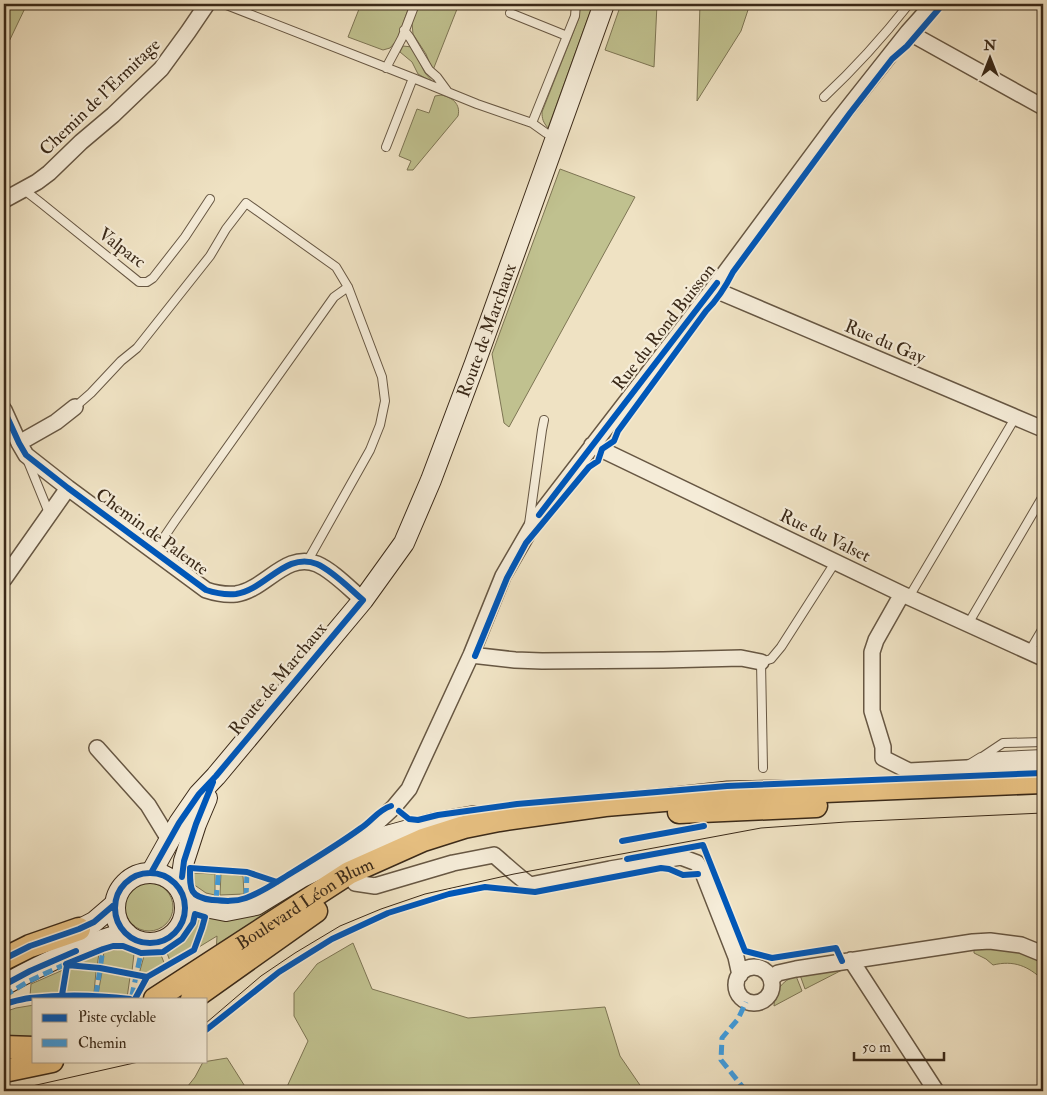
<svg xmlns="http://www.w3.org/2000/svg" width="1047" height="1095" font-family="'IM FELL Double Pica',serif">
	<style>
		.green { fill: #c0c18f; stroke: #7d7554 }
		.lines { fill: none; stroke-linecap: round; stroke-linejoin: round }
		.service-casing { stroke: #675743; stroke-width: 10 }
		.minor-casing { stroke: #675743; stroke-width: 18 }
		.secondary-casing { stroke: #3a2918; stroke-width: 22 }
		.primary-casing { stroke: #3a2918; stroke-width: 25 }
		.service { stroke: #f5ecd8; stroke-width: 8 }
		.minor { stroke: #f5ecd8; stroke-width: 15 }
		.secondary { stroke: #f5ecd8; stroke-width: 20 }
		.primary { stroke: #e8c182; stroke-width: 22 }
		.tram { stroke: #3a2918; stroke-width: 1 }
		.quiet { stroke: #3e9cdf; stroke-width: 5; stroke-dasharray: 10 5; stroke-linecap: butt }
		.cycleway-casing { stroke: #f5ecd8; stroke-width: 9 }
		.cycleway { stroke: #0057b8; stroke-width: 6 }
		.labels { text-anchor: middle; dominant-baseline: central; stroke-width: 4.5; stroke-linejoin: round; paint-order: stroke }
		.street-label { font-size: 18px; fill: #3a2918; stroke: #f5ecd8 }
	</style>
	<rect width="100%" height="100%" fill="#efe2c3"/>
	<filter id="stains"><feTurbulence type="fractalNoise" baseFrequency=".004" numOctaves="4"/><feColorMatrix values="0 0 0 0 .2 0 0 0 0 .09 0 0 0 0 .02 0 0 0 .5 -.17"/></filter>
	<radialGradient id="worn" r=".72"><stop offset=".6" stop-color="#630" stop-opacity="0"/><stop offset="1" stop-color="#630" stop-opacity=".3"/></radialGradient>
	<path class="green" d="M 4,4 L 27,4 L 4,52 Z
		M 361,4 L 410,4 L 397,40 L 390,48 L 383,50 L 348,37 Z
		M 419,4 L 459,4 L 433,70 L 430,64 L 426,54 L 413,34 L 412,23 Z
		M 580,4 L 593,4 L 548,128 C 543,122 542,119 542,112 L 579,18 Z
		M 621,4 L 657,4 L 654,67 L 605,50 Z
		M 700,4 L 750,4 L 741,31 L 697,101 Z
		M 403,46 L 412,47 L 425,73 L 434,83 L 418,74 L 412,62 L 400,52 Z
		M 441,95 C 452,97 461,104 458,116 L 413,170 L 407,170 L 411,161 L 399,156 L 417,109 L 429,113 L 435,96 Z
		M 560,169 L 635,197 L 509,427 L 504,423 L 492,354 Z
		M 364,852 L 216,954 L 217,936 L 199,947 L 208,917 Z
		M 192,873 L 215,874 L 215,895 L 206,893 L 193,884 Z
		M 221,873 L 243,876 L 244,894 L 220,895 Z
		M125 907a24 24 0 1 1 48 0a24 24 0 1 1-48 0Z
		M 197,917 L 203,919 L 192,949 L 170,961 L 167,953 C 184,942 191,937 197,917 Z
		M 353,943 L 372,989 L 468,1018 L 605,1007 L 620,1056 L 644,1091 L 285,1091 L 308,1041 L 294,1016 L 294,993 L 317,964 Z
		M 978,948 L 990,948 L 1020,952 L 1042,961 L 1043,962 L 1043,980 C 1028,966 1014,960 993,965 L 986,959 L 974,953 L 974,950 Z
		M 122,949 L 134,954 L 132,971 L 102,967 L 104,951 Z
		M 99,953 L 97,967 L 74,964 Z
		M 161,955 L 165,965 L 147,975 L 139,974 L 144,956 L 151,956 Z
		M 843,968 L 844,969 L 805,989 L 800,975 Z
		M 68,969 L 96,971 L 94,993 L 64,992 Z
		M 63,970 L 59,993 L 30,996 L 31,984 Z
		M 102,972 L 130,977 L 127,998 L 98,994 Z
		M 796,976 L 802,991 L 774,1006 C 774,992 782,980 796,976 Z
		M 34,1005 L 34,1037 L 4,1036 L 4,1012 L 16,1008 Z
		M 227,1058 L 246,1088 L 233,1091 L 184,1091 L 195,1077 L 203,1062 Z"/>
	<g class="lines">
		<defs>
			<path id="service" d="M 224,4 L 413,78 L 386,147
				M 510,13 L 567,36
				M 404,30 L 410,38 L 429,70 L 437,77 L 448,92
				M 386,68 L 402,38 L 415,4
				M 413,78 L 477,104 L 532,123 L 546,133
				M 824,97 C 855,68 883,37 909,4
				M 532,123 L 575,16 L 576,4
				M 23,189 L 41,203 L 139,282 L 147,282 L 153,278 L 185,237 L 210,199
				M 75,407 L 91,393 L 121,361 L 137,348 L 210,256 L 226,229 L 246,203 L 336,267 L 348,287 L 382,377 L 385,401 L 380,425 L 370,450 L 307,562
				M 27,459 L 49,513
				M 529,524 L 542,430 L 544,420
				M 154,552 L 175,521 L 334,297 L 348,287
				M 909,597 L 1015,418
				M 968,624 L 1043,496
				M 1029,652 L 1043,628
				M 982,757 L 1003,743 L 1043,742
				M 968,765 L 981,757 L 1043,754
				M 763,768 L 761,662 L 771,659 L 781,647 L 836,561"/>
			<path id="minor" d="M 908,32 L 1043,107
				M 4,200 L 37,182 L 49,173 L 81,142 L 113,115 L 161,69 L 188,32 L 207,4
				M 713,289 L 1043,429
				M 4,410 L 19,443 L 26,455 L 68,488 L 206,590 C 215,593 226,595 236,594 C 265,590 286,551 317,564 C 333,571 350,589 363,600
				M 19,443 L 56,422 L 75,407
				M 592,445 L 902,594 L 1043,658
				M 4,579 L 68,488
				M 902,594 L 876,640 L 872,652 L 872,711 L 883,747 L 883,758 L 909,771 L 1043,764
				M 471,655 L 515,660 L 542,661 L 663,660 L 741,658 L 761,662
				M 97,748 L 148,805 L 170,841
				M 341,850 L 366,833 L 394,807 L 409,789 L 471,655 L 503,576 L 536,519 L 713,289 L 836,123 L 908,32 L 933,4
				M 355,883 L 375,886 L 453,863 L 494,855 C 506,865 517,876 530,885 L 610,869 L 681,857 L 697,863 L 703,873 L 736,957 L 740,975
				M 851,960 L 936,1091
				M736 985a18 18 0 1 1 36 0a18 18 0 1 1-36 0Z
				M 771,979 L 778,973 L 796,969 L 973,942 L 990,941 L 1021,945 L 1043,954"/>
			<g id="secondary">
				<path id="s1" d="M 151,873 L 179,823 L 199,794 L 216,776 L 363,600 L 404,543 L 431,480 L 475,363 L 604,4"/>
				<circle cx="150" cy="908" r="35"/>
				<path d="M 180,889 L 184,861 L 196,824 L 207,798"/>
				<path d="M 185,901 L 195,905 L 226,911 L 256,905 L 302,877 L 387,836 L 434,823 L 474,816"/>
				<path d="M 65,937 L 94,922 L 115,904"/>
				<path d="M 4,985 C 42,964 83,944 126,933"/>
			</g>
			<g id="primary">
				<path d="M 679,812 L 816,806"/>
				<path d="M 4,959 L 30,946 L 79,929"/>
				<path id="s2" d="M 155,999 L 349,873 L 423,840 L 464,827 L 499,820 L 605,805 L 664,800 L 728,793 L 825,791 L 1043,782"/>
				<path d="M 192,999 L 316,911"/>
				<path d="M 4,1047 L 34,1048"/>
				<path d="M 4,1071 L 52,1061"/>
			</g>
		</defs>
		<use href="#service" class="service-casing"/>
		<use href="#minor" class="minor-casing"/>
		<use href="#secondary" class="secondary-casing"/>
		<use href="#primary" class="primary-casing"/>
		<use href="#service" class="service"/>
		<use href="#minor" class="minor"/>
		<use href="#secondary" class="secondary"/>
		<use href="#primary" class="primary"/>
		<path class="tram" d="M 206,1023 L 261,976 L 295,953 L 340,926 L 381,909 L 425,894 L 514,874 L 761,828 L 846,822 L 1043,813
			M 10,1091 L 143,1061"/>
		<path class="quiet" d="M 246,898 L 247,872
			M 216,900 L 219,869
			M 96,995 L 103,949
			M 4,996 L 29,981 L 66,964
			M 133,997 L 132,995 L 141,953
			M 746,1091 L 721,1060 L 722,1038 L 738,1019 L 746,1002"/>
		<defs>
			<path id="cycleway" d="M 4,410 L 19,443 L 26,455 L 68,488 L 206,590 C 215,593 226,595 236,594 C 265,590 286,551 317,564 C 333,571 350,589 363,600 L 216,776 L 199,794 L 179,823 L 151,873
				M 539,515 L 717,283
				M 475,656 L 507,578 L 526,543 L 589,467 L 598,461 L 602,449 L 614,441 L 618,431 L 706,311 C 717,300 726,286 733,272 L 850,113 L 892,59 L 907,46 L 943,4
				M 399,811 L 409,819 L 418,820 L 438,815 L 517,804 L 727,786 L 1043,773
				M 622,841 L 704,826
				M 627,859 L 703,845 L 745,951 L 772,958 L 836,948 L 842,961
				M115 908a35 35 0 1 1 70 0a35 35 0 1 1-70 0Z
				M 182,877 L 184,861 L 196,824 L 213,782
				M 277,882 L 247,872 L 190,868 C 190,889 189,897 212,900 C 224,901 235,902 246,898 C 263,892 278,881 293,872 C 316,858 339,844 361,828 C 372,821 378,810 391,806
				M 4,959 L 30,946 L 79,929 L 94,922 L 115,904
				M 67,965 L 100,968 L 147,977
				M 4,985 L 30,971 L 76,951
				M 62,995 L 67,965 L 66,964 L 103,949 L 113,946 L 123,946 L 141,953 L 163,952 L 182,939 L 193,923 L 195,914 L 205,917 L 202,928 L 194,950 L 147,977 L 135,999
				M 4,1004 C 12,1002 21,999 30,998 C 64,994 97,995 130,999
				M 206,1030 L 279,972 L 332,939 L 388,913 L 449,894 L 485,887 L 535,892 L 661,868 L 669,869 L 683,875 L 698,874"/>
		</defs>
		<use href="#cycleway" class="cycleway-casing"/>
		<use href="#cycleway" class="cycleway"/>
	</g>
	<g class="labels">
		<g class="street-label">
			<text transform="translate(100 97) rotate(-44)">Chemin de l'Ermitage</text>
			<text transform="translate(122 248) rotate(37)">Valparc</text>
			<text transform="translate(664 327) rotate(-52)">Rue du Rond Buisson</text>
			<text stroke="none"><textPath href="#s1" startOffset="645">Route de Marchaux</textPath></text>
			<text transform="translate(885 342) rotate(23)">Rue du Gay</text>
			<text transform="translate(152 532) rotate(36)">Chemin de Palente</text>
			<text transform="translate(825 536) rotate(26)">Rue du Valset</text>
			<text transform="translate(278 679) rotate(-50)">Route de Marchaux</text>
			<text stroke="none"><textPath href="#s2" startOffset="178">Boulevard Léon Blum</textPath></text>
		</g>
	</g>
	<rect width="1047" height="1095" fill="none" stroke="#efe2c3" stroke-width="20"/>
	<rect x="5" y="5" width="1037" height="1085" fill="none" stroke="#3a2918" stroke-width="2.5"/>
	<rect x="10" y="10" width="1027" height="1075" fill="none" stroke="#3a2918"/>
	<rect x="32" y="998" width="175" height="65" fill="#f5ecd8" stroke="#aa9e8b"/>
	<rect x="42" y="1014" width="25" height="8" fill="#0057b8" stroke="#aa9e8b"/>
	<text x="78" y="1022" font-size="15" fill="#3a2918">Piste cyclable</text>
	<rect x="42" y="1039" width="25" height="8" fill="#3e9cdf" stroke="#aa9e8b"/>
	<text x="78" y="1048" font-size="15" fill="#3a2918">Chemin</text>
	<g transform="translate(990 58)" stroke="#f5ecd8" stroke-width="4" paint-order="stroke">
	<path d="M0-4L9 19L0 12L-9 19Z" fill="#3a2918"/>
	<text y="-8" font-size="14" font-weight="bold" text-anchor="middle" fill="#3a2918">N</text>
	</g>
	<path d="M854 1052v8h90v-8" fill="none" stroke="#3a2918" stroke-width="2.5"/>
	<text x="862" y="1052" font-size="15" fill="#3a2918" stroke="#f5ecd8" stroke-width="4" paint-order="stroke">50 m</text>
	<rect width="100%" height="100%" filter="url(#stains)"/>
	<rect width="100%" height="100%" fill="url(#worn)"/>
</svg>
